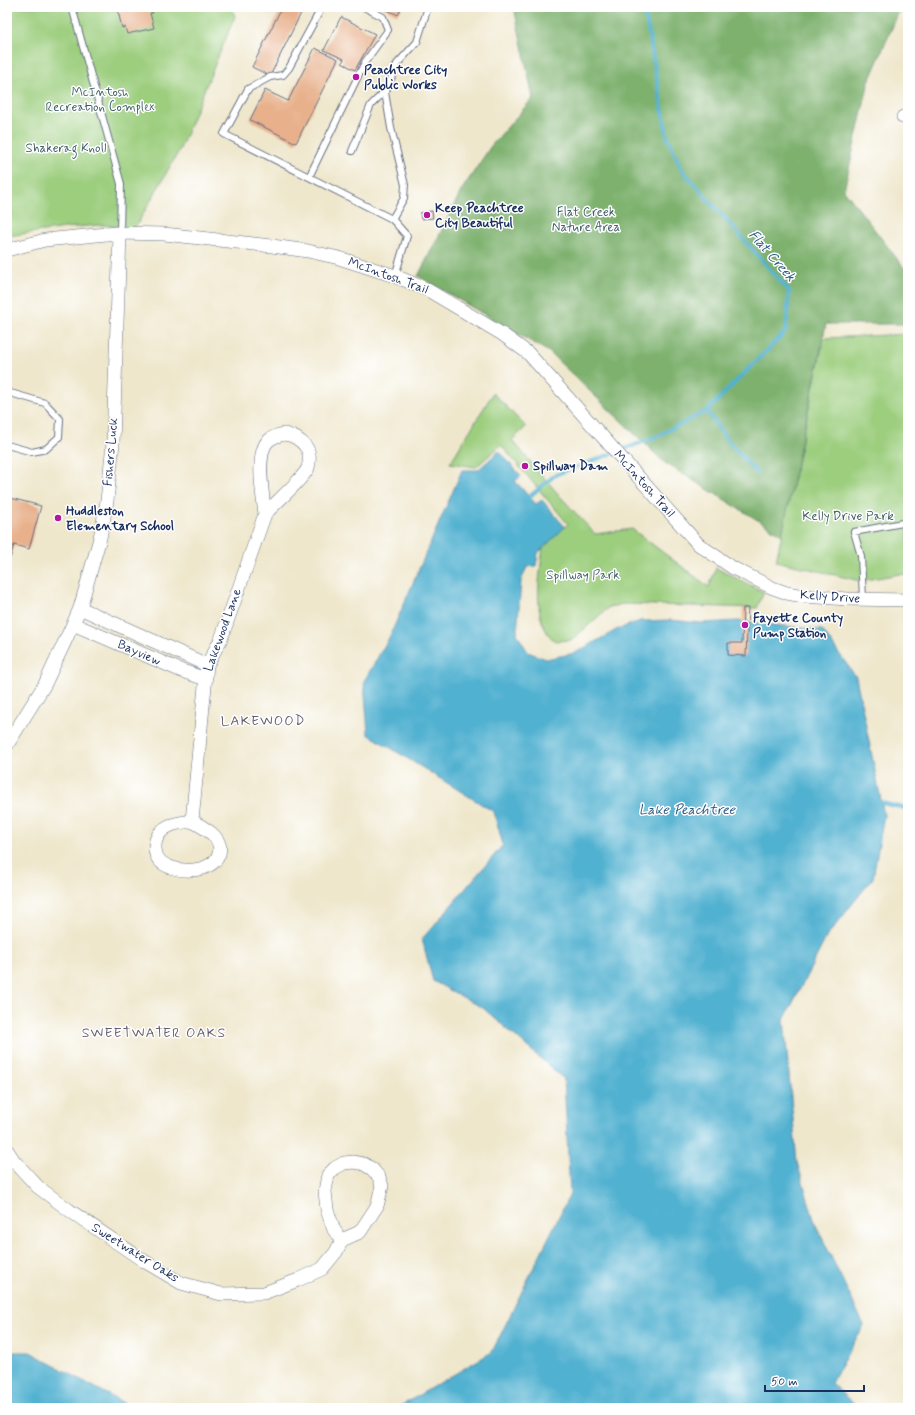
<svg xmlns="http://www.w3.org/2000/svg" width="915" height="1415" font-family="Mynerve,sans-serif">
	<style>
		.green { fill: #9cce7e; stroke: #5c7e6e }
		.forest { fill: #7db16d; stroke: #4c7066 }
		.water { fill: #51b1d0; stroke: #367097 }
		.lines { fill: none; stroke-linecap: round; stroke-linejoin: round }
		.stream { stroke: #51b1d0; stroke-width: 4 }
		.building { fill: #e8b18c }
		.service-casing { stroke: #656f84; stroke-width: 8 }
		.minor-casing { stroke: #656f84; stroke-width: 14 }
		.service { stroke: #fff; stroke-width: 6 }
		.minor { stroke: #fff; stroke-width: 13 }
		.poi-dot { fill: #b5179e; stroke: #fff; stroke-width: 1.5 }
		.labels { text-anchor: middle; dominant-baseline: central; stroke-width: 3; stroke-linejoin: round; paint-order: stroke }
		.poi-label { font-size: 13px; font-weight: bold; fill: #1b2f5e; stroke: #fff; text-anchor: start }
		.park-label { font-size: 13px; fill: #425f68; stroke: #fff }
		.street-label { font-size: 13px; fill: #1b2f5e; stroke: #fff }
		.water-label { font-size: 14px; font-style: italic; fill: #2e5c86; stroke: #fff }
		.neighbourhood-label { font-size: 14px; letter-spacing: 1px; fill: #635c6e; stroke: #fff }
	</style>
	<rect width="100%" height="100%" fill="#fff"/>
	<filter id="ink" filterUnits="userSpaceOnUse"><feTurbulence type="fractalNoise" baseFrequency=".025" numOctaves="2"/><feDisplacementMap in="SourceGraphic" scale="8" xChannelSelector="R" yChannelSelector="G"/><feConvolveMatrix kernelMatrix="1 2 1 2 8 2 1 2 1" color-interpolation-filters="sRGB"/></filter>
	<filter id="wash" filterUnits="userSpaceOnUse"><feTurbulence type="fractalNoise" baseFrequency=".012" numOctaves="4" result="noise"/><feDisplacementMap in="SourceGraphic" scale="16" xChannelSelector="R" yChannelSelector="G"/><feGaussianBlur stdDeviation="0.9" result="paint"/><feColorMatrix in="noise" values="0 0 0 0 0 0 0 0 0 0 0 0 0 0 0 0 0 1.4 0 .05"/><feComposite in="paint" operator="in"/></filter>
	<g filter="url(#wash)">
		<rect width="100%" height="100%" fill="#efe7cc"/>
		<path class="green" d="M 7,7 L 231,7 L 235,16 L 180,149 L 135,228 L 101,225 L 65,228 L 7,236 Z
			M 908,334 L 908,575 L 900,574 L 860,581 L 776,561 L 824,338 Z
			M 493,393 L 526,427 L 512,440 L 559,495 L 595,534 L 632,529 L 709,587 L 716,568 L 764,592 L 757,608 L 623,604 L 609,607 L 572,640 L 555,641 C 530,622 540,575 543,547 L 568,524 L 501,445 L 476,467 L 450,463 Z"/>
		<path class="forest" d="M 514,7 L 901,7 L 869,81 L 844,190 L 908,273 L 908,324 L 826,324 L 782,535 L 665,463 L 549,352 L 418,276 L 447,220 L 461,191 L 491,146 L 533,98 Z"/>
		<path class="water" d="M 499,451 L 521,476 L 515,481 L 536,504 L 542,500 L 565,527 L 538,553 L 536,566 L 527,567 L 521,581 L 517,634 L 528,652 L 546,659 L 575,653 L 618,629 L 640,621 L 670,620 L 702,623 L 738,621 L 822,630 L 856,677 L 884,815 L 873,878 L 827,936 L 784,1020 L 797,1162 L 815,1223 L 864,1325 L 831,1383 L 858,1408 L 397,1408 L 492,1352 L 570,1194 L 564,1079 L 483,1008 L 433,981 L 422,939 L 503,845 L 494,812 L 368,734 L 364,681 L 390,636 L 462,470 L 478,470 Z
			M 7,1352 L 30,1352 L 133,1408 L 7,1408 Z"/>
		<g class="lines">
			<path class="stream" d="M 707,411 L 727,440 L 757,473
				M 529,497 L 555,475 L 651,439 L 707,411 L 786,331 L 789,291 L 682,170 L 667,136 L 644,7
				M 882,803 L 903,808 L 908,808"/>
		</g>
		<g id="blocks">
			<path class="building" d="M 117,7 L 151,7 L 153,13 L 150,13 L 154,28 L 127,34 L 125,27 L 122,28 Z
				M 282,7 L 304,7 L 270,76 L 252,67 Z
				M 381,7 L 402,7 L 398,15 Z
				M 341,17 L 375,34 L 355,70 L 342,63 L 344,59 L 324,50 Z
				M 315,48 L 338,59 L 296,143 L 250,120 L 265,90 L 288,101 Z
				M 432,211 L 433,218 L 421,219 L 420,213 Z
				M 7,497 L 41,506 L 29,549 L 14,545 L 7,568 Z
				M 743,608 L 748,608 L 746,656 L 728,655 L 728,643 L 742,643 Z"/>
		</g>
	</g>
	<g filter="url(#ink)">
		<use href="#blocks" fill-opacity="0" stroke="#656f84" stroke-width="1"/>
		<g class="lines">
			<defs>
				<path id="service" d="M 72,7 L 121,184 L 120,234
					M 322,7 L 289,68 L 283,75 L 270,77 L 248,89 L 224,134 L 392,219 L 407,236 L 395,276
					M 385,92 L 391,128 L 405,185 L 404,198 L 392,219
					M 352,151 L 371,105 L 387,89 L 397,64 L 417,42 L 428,7
					M 309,177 L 365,62 L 388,30 L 383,17 L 364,7
					M 7,392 L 45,403 L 60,419 L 59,437 L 46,449 L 32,452 L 7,445
					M 863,599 L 861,556 L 854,532 L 908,522"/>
				<path id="minor" d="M 903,117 L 908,119
					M 7,250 L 45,240 L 117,233 L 164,234 L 272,246 L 308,251 L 339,258 L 395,276 L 426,289 L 502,334 L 528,353 L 698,544 L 733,568 L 773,588 L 787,593 L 803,596 L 848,599 L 908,600
					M 285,434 C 294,436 300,439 306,447 C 310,452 310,461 308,468 C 303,479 274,504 265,514 C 263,497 255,454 268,441 C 273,436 279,435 285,434 Z
					M 80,608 L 207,665
					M 73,624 L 182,671 L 206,679
					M 7,745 L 45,684 L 73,624 L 80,608 L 100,538 L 107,501 L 113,443 L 120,234
					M 192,821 L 207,665 L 221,639 L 265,514
					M 192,821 C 204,828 224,837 219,854 C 212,875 171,874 159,860 C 155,855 154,846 156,840 C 162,824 177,823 192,821 Z
					M 7,1150 L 14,1161 L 38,1187 L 69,1210 L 144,1261 L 181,1283 L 221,1294 L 264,1293 L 298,1280 L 322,1269 L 336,1252 L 342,1240 L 360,1232 L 377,1206 L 382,1186 L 379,1177 L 372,1169 L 364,1164 L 354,1162 L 344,1163 L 335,1168 L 328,1175 L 325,1191 L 327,1210 L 334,1230 L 342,1240"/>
			</defs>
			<use href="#service" class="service-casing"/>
			<use href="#minor" class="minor-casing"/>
			<use href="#service" class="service"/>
			<use href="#minor" class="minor"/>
		</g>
	</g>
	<g class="poi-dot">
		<circle cx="356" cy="77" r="4"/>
		<circle cx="427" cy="215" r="4"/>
		<circle cx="525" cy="466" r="4"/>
		<circle cx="58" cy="518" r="4"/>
		<circle cx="745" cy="625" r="4"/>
	</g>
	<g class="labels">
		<g class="poi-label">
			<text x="364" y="70">Peachtree City<tspan x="364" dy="15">Public Works</tspan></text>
			<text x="435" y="208">Keep Peachtree<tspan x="435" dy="15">City Beautiful</tspan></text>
			<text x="533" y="466">Spillway Dam</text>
			<text x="66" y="511">Huddleston<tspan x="66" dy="15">Elementary School</tspan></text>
			<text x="753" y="618">Fayette County<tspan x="753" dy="15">Pump Station</tspan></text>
		</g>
		<g class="park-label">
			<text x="100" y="92">McIntosh<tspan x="100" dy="15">Recreation Complex</tspan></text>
			<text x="66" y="148">Shakerag Knoll</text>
			<text x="586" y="212">Flat Creek<tspan x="586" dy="15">Nature Area</tspan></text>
			<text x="848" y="516">Kelly Drive Park</text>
			<text x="583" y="575">Spillway Park</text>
		</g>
		<g class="street-label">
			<text transform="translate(388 276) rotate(20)">McIntosh Trail</text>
			<text transform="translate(111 452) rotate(-85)">Fishers Luck</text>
			<text transform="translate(644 484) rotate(48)">McIntosh Trail</text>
			<text transform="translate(830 597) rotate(4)">Kelly Drive</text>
			<text transform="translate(223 630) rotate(-70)">Lakewood Lane</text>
			<text transform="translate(139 653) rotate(24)">Bayview</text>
			<text transform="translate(135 1253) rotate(32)">Sweetwater Oaks</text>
		</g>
		<g class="water-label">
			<text transform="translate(772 256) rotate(49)">Flat Creek</text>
			<text x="687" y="810">Lake Peachtree</text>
		</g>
		<g class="neighbourhood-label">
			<text x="263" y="721">LAKEWOOD</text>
			<text x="154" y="1033">SWEETWATER OAKS</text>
		</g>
	</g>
	<rect width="915" height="1415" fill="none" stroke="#fff" stroke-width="24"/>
	<path d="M765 1385v6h99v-6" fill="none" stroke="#1b2f5e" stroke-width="2"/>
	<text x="771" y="1385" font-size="12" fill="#1b2f5e" stroke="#ffffff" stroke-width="3" paint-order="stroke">50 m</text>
</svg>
